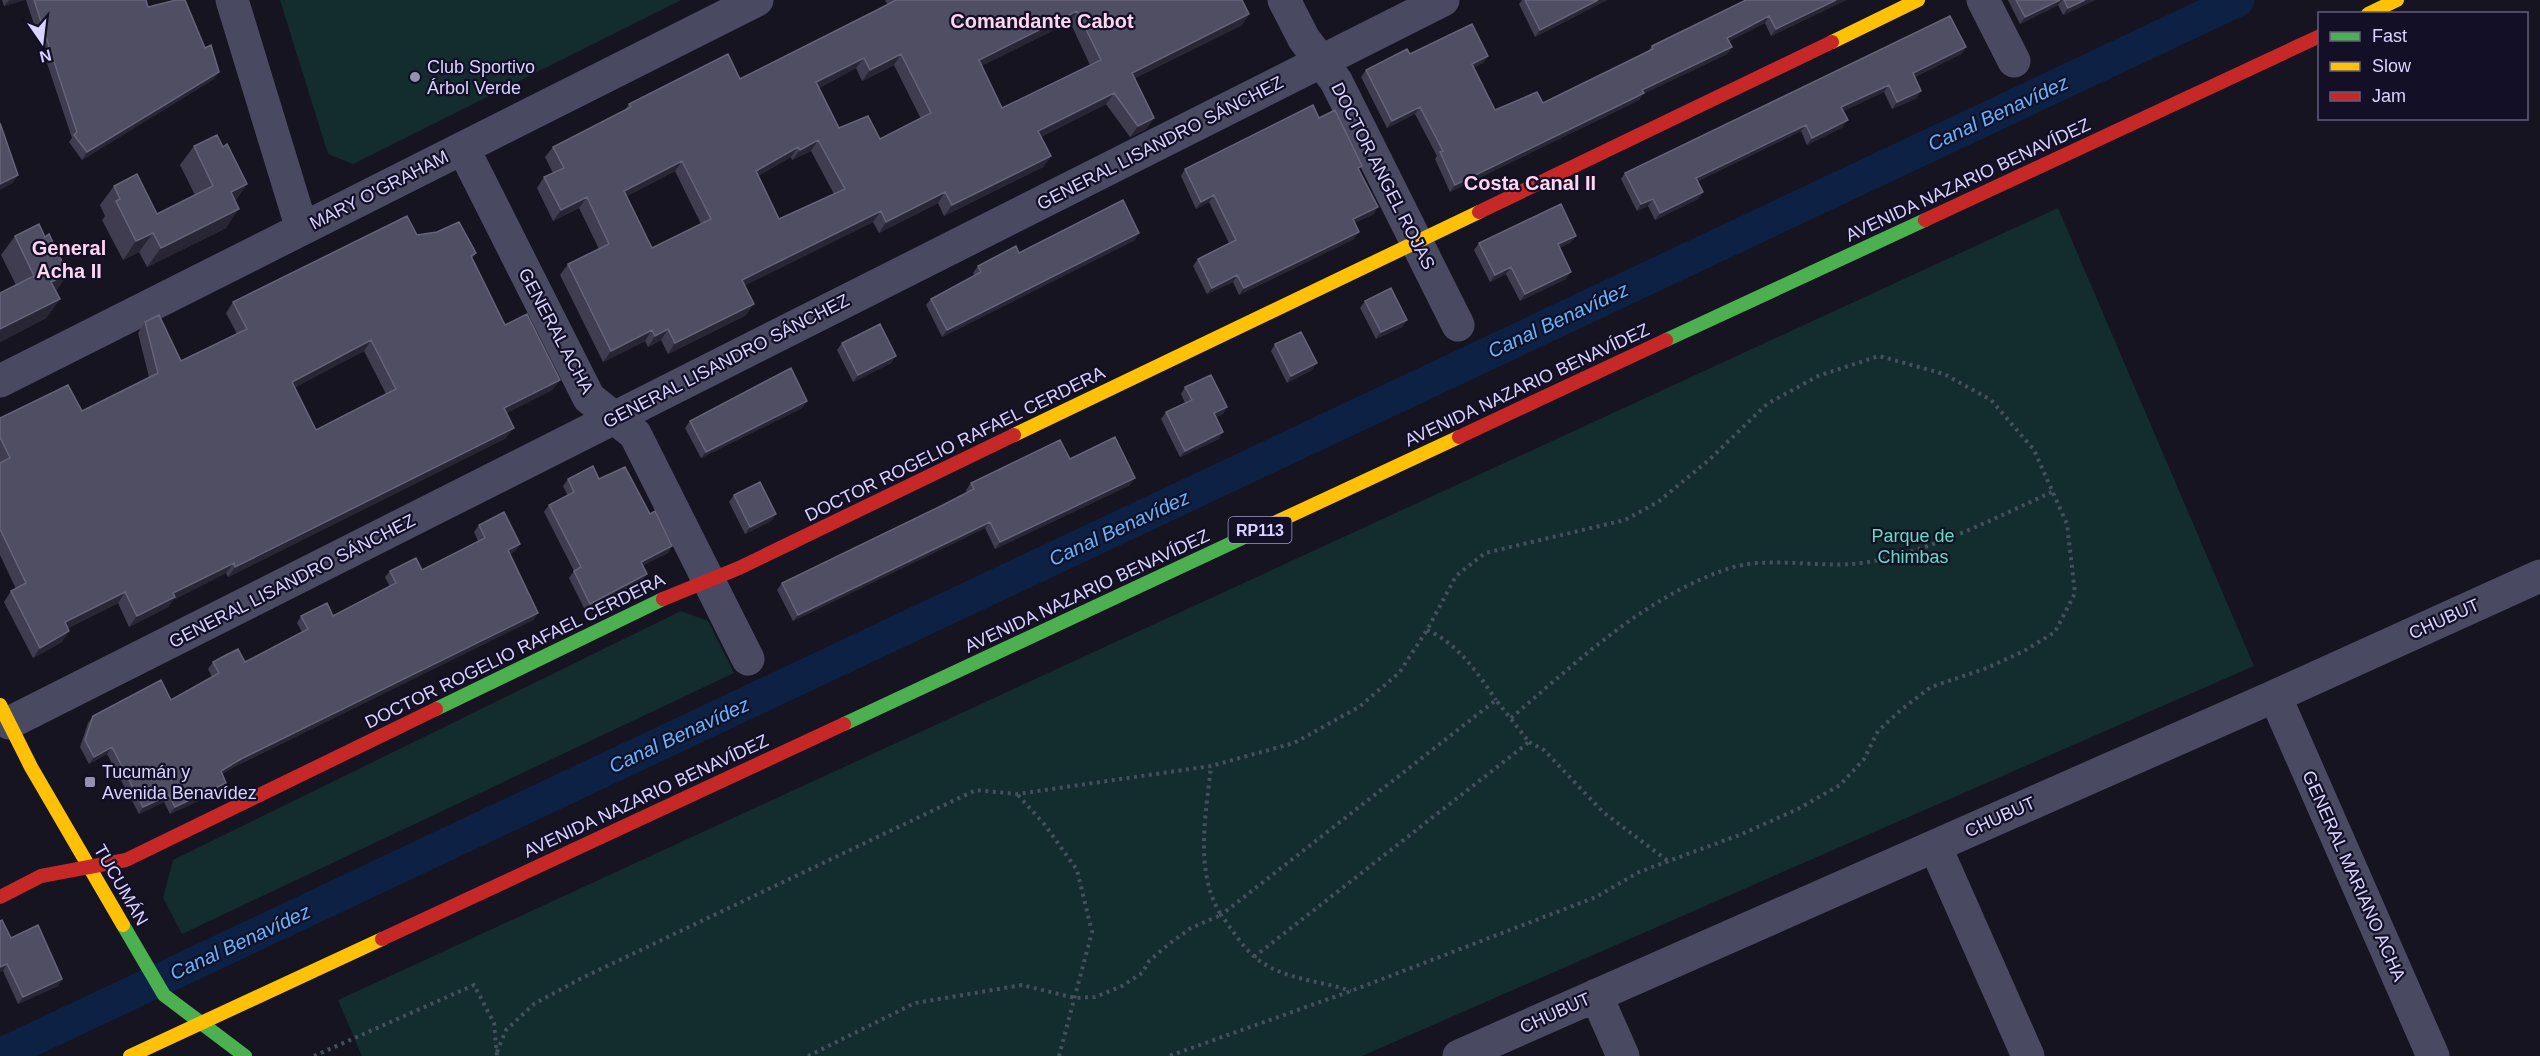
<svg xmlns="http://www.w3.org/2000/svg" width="2540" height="1056" font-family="Arial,sans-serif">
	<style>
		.green { fill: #132c2d }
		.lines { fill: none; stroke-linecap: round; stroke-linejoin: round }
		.canal { stroke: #0d2144; stroke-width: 33 }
		.path { stroke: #44505f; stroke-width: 4; stroke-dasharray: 3 4.5; stroke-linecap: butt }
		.street { stroke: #4a4962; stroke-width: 33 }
		.fast { stroke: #4caf50; stroke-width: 14 }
		.slow { stroke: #ffc107; stroke-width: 14 }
		.jam { stroke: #c62828; stroke-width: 14 }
		.wall { fill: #403d50; fill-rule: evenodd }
		.shaded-wall { fill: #282635 }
		.building { fill: #504e63; stroke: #66637b; stroke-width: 1.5; fill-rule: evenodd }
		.poi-dot { fill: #9591b1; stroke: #130f26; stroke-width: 2 }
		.labels { text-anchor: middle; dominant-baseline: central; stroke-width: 4.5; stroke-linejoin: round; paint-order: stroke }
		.shield { fill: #130f26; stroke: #9e99be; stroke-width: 1.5 }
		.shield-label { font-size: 16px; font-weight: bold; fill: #d9d4ff }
		.poi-label { font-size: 18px; fill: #d9d4ff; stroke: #130f26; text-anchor: start }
		.street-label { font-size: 18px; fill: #d9d4ff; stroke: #130f26 }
		.park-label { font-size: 18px; fill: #5fe0c0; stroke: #130f26 }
		.neighbourhood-label { font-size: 20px; font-weight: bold; fill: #ffd6f0; stroke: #130f26 }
		.water-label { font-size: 20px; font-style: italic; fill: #62b6ff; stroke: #130f26 }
	</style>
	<rect width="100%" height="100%" fill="#161421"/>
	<path class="green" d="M 280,0 L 681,0 L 353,164 L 328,154 Z
		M 2058,208 L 2254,666 L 1362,1056 L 362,1056 L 338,1000 Z
		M 681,611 L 708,621 L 734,673 L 182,934 L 163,898 L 173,860 Z"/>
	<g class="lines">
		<path class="canal" d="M 0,1055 L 2238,0"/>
		<path class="path" d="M 1427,630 C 1457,643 1478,673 1496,700
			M 1511,718 C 1577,662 1643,598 1727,569 C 1764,556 1815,567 1853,564 C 1918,558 1995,518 2054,491
			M 1529,742 L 1544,750 L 1603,812 L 1668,861
			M 1018,795 L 1045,825 L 1077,870 L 1092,932 L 1059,1056
			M 1254,957 L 1529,742 L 1496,700 L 1221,915 C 1232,929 1242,947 1256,958 C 1283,980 1319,980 1351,991
			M 497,1052 L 506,1030 L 534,1004 L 580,979 L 976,790 L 1017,794 L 1211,766 L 1294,743 L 1359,707 L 1399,673 L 1427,630 L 1456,576 L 1485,553 L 1625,520 L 1658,502 L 1710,459 L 1767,404 L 1818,376 L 1879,356 L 1944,374 L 1991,400 L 2034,450 L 2067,524 L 2075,593 L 2055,632 L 2024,651 L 1987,668 L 1931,687 L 1902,709 L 1878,731 L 1864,759 L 1840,785 L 1798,809 L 1742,834 L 1639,872 L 1596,897 L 1351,991 L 1169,1056
			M 314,1056 L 474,985 L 494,1023 L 497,1056
			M 808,1056 L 915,1003 L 1022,985 L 1075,998 L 1095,997 L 1122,986 L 1142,973 L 1149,961 L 1170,943 L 1191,928 L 1221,915 C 1194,871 1206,815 1211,766"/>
		<path class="street" d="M 232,0 L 302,229
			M 1284,0 L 1304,39 L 1336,81 L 1458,325
			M 1983,0 L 2014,61
			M 463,148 L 589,398 L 635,434 L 748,659
			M 0,381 L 757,0
			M 2275,696 L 2433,1056
			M 9,723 L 1443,0
			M 1935,846 L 2028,1056
			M 1596,995 L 1623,1056
			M 1459,1056 L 2275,696 L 2540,576"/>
		<path class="fast" d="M 1666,340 L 1925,220
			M 436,709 L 663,599
			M 844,724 L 1253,533
			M 123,925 L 164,995 L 245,1056"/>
		<path class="slow" d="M 2368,14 L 2397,0
			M 1832,42 L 1918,0
			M 1014,435 L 1479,212
			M 1253,533 L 1459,437
			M 0,705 L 31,767 L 123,925
			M 130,1056 L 382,939"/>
		<path class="jam" d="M 1479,212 L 1832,42
			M 1925,220 L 2320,36
			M 1459,437 L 1666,340
			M 663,599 L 739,568 L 1014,435
			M 0,897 L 41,876 L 126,860 L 436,709
			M 382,939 L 844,724"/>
	</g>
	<path class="wall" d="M 2,0 L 24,0 L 4,6 Z
		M 26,0 L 146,0 L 148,7 L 214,79 L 82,160 L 69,142 L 72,138 Z
		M 885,0 L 1242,0 L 1249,14 L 1242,25 L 1135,78 L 1154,118 L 1146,129 L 1130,137 L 1106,104 L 1041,137 L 1051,156 L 1043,167 L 944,216 L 938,203 L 879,233 L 873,222 L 774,271 L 745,285 L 746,315 L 668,354 L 661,340 L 648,347 L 645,341 L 603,362 L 560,275 L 568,264 L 599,249 L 579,208 L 553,221 L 537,188 L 544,177 L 553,173 L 545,157 L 553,147 L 624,111 L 629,104 L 740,79 L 879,9 L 888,5 ZM 1070,22 L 1090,65 L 1002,108 L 981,66 ZM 894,65 L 921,119 L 880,139 L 839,128 L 819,88 L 856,68 L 862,81 ZM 811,151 L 834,194 L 779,219 L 758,176 L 791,157 L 792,160 ZM 675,171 L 701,224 L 652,248 L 627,196 Z
		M 1522,0 L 1607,0 L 1535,37 L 1519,4 Z
		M 1746,0 L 1846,0 L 1771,36 L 1765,23 L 1729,41 L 1732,47 L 1727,54 L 1643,94 L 1639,100 L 1625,107 L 1450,192 L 1435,159 L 1437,156 L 1415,114 L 1387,128 L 1361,77 L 1366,70 L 1410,54 L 1488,56 L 1483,63 L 1474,67 L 1495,110 L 1543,103 L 1648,51 L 1652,46 Z
		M 2008,0 L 2095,0 L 2063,15 L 2058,5 L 2020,24 Z
		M 1966,47 L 1961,54 L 1915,77 L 1917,98 L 1892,109 L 1884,92 L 1843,111 L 1843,127 L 1807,145 L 1801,131 L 1698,181 L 1703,192 L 1698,199 L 1655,220 L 1648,206 L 1637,211 L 1621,179 L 1625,173 Z
		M 1319,118 L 1359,170 L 1374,214 L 1354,223 L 1354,239 L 1239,295 L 1233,282 L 1207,294 L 1193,266 L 1198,259 L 1229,243 L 1209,202 L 1196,209 L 1181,176 L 1185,169 Z
		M 194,146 L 223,147 L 247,184 L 235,201 L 226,228 L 147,267 L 139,252 L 123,260 L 102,220 L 105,216 L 100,205 L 114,186 L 157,214 L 195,195 L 180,165 Z
		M 417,235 L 476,253 L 472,258 L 505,325 L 560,380 L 552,390 L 506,413 L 506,438 L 228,577 L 226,573 L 173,600 L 168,607 L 129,627 L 118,603 L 68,628 L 62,642 L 33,658 L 4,602 L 11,591 L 16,589 L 0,555 L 0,418 L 82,411 L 149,377 L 138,333 L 145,322 L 181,361 L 237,334 L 226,313 L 233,302 ZM 364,351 L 386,394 L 316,430 L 295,387 Z
		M 15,236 L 56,292 L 60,299 L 46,318 L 0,342 L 0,293 L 16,285 L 1,255 Z
		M 1576,236 L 1571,242 L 1559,248 L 1566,279 L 1520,301 L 1506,274 L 1490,282 L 1474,250 L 1479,243 Z
		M 1135,240 L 942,337 L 926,305 L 931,299 L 975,276 L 973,273 L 978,266 L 1019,253 Z
		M 1365,301 L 1407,320 L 1402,327 L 1376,339 L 1360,308 Z
		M 842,343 L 896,356 L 891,363 L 853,382 L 837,350 Z
		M 1275,344 L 1312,370 L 1287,383 L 1271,351 Z
		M 1185,387 L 1227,407 L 1223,414 L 1216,417 L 1219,439 L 1180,457 L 1161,419 L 1166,412 L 1185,403 L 1181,394 Z
		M 807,401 L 802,408 L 701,458 L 685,428 L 690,421 Z
		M 1070,459 L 1130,485 L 995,549 L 985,528 L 793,621 L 777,590 L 782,583 L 943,505 L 967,493 L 966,490 L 971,483 Z
		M 568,479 L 599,479 L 650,514 L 672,546 L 668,553 L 642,565 L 647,574 L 642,581 L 585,610 L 569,578 L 574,571 L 544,512 L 549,505 L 568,496 L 563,486 Z
		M 734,495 L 776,514 L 771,521 L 745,534 L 729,502 Z
		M 479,525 L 520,544 L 515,551 L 510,554 L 538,613 L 533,620 L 236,766 L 222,774 L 222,790 L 170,814 L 164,802 L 139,814 L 107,754 L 89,764 L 80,747 L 88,723 L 93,716 L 171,700 L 212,677 L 208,669 L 213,662 L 245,662 L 302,632 L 297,623 L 301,616 L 333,616 L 390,587 L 385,577 L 390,571 L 422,570 L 478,541 L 474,532 Z
		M 11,938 L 62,979 L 58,986 L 18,1004 L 3,971 Z"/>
	<path class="shaded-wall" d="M 9,0 L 24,0 L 4,6 Z
		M 1598,0 L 1607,0 L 1535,37 L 1540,30 Z
		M 1836,0 L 1846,0 L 1771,36 L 1776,29 Z
		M 2060,0 L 2062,0 L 2058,5 L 2020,24 L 2025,17 Z
		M 2085,0 L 2095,0 L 2063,15 L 2068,8 Z
		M 1077,11 L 1070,22 L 971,71 L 979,60 Z
		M 1249,14 L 1242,25 L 1124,83 L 1132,73 Z
		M 1769,16 L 1765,23 L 1722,45 L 1727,38 Z
		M 1732,47 L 1727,54 L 1643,94 L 1639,100 L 1450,192 L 1455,185 L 1642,90 Z
		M 1966,47 L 1961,54 L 1908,80 L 1913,73 Z
		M 901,54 L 894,65 L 862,81 L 870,70 Z
		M 1488,56 L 1483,63 L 1467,71 L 1472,64 Z
		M 864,58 L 856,68 L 809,93 L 816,82 Z
		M 219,72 L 214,79 L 82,160 L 87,152 Z
		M 1889,85 L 1884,92 L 1837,114 L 1841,107 Z
		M 1921,91 L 1917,98 L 1892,109 L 1897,102 Z
		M 1114,93 L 1106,104 L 1031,142 L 1038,131 Z
		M 1420,107 L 1415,114 L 1387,128 L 1392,121 Z
		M 1154,118 L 1146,129 L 1130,137 L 1138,126 Z
		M 1848,120 L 1843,127 L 1807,145 L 1812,138 Z
		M 1806,125 L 1801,131 L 1691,184 L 1696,178 Z
		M 818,140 L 811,151 L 792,160 L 800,150 Z
		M 798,147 L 791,157 L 748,182 L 756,171 Z
		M 1051,156 L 1043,167 L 944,216 L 952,205 Z
		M 682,161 L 675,171 L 616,202 L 624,191 Z
		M 18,175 L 13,183 L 0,190 L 0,184 Z
		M 247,184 L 233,203 L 231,192 Z
		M 945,192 L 938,203 L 879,233 L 886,222 Z
		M 1703,192 L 1698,199 L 1655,220 L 1660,213 Z
		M 1214,195 L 1209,202 L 1196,209 L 1201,202 Z
		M 587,197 L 579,208 L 553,221 L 561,210 Z
		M 1653,199 L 1648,206 L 1637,211 L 1641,204 Z
		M 1378,207 L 1374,214 L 1348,226 L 1353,219 Z
		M 239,209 L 226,228 L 147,267 L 161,248 Z
		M 881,211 L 873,222 L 734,291 L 742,280 Z
		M 1359,232 L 1354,239 L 1239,295 L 1244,288 Z
		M 153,233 L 139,252 L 123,260 L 136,241 Z
		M 1139,233 L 1135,240 L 942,337 L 947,330 Z
		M 1576,236 L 1571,242 L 1553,251 L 1558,244 Z
		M 1511,267 L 1506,274 L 1490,282 L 1495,275 Z
		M 1571,272 L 1566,279 L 1520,301 L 1525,294 Z
		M 68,274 L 55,293 L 51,282 Z
		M 1237,275 L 1233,282 L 1207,294 L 1212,288 Z
		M 60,299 L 46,318 L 0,342 L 0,329 Z
		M 754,304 L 746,315 L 668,354 L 675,343 Z
		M 1407,320 L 1402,327 L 1376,339 L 1381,332 Z
		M 668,329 L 661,340 L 648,347 L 655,336 Z
		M 652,330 L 645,341 L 603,362 L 611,351 Z
		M 371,340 L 364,351 L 285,393 L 292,382 Z
		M 896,356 L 891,363 L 853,382 L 858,375 Z
		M 1317,363 L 1312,370 L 1287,383 L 1291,376 Z
		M 560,380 L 552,390 L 496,419 L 504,408 Z
		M 807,401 L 802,408 L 701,458 L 706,452 Z
		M 1227,407 L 1223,414 L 1209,420 L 1214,413 Z
		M 514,428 L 506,438 L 228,577 L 235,567 Z
		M 1223,432 L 1219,439 L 1180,457 L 1185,451 Z
		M 1135,478 L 1130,485 L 995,549 L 1000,542 Z
		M 776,514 L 771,521 L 745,534 L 750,527 Z
		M 990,522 L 985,528 L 793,621 L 798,615 Z
		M 520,544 L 515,551 L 504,557 L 508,550 Z
		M 672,546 L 668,553 L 636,569 L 641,562 Z
		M 234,563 L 226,573 L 173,600 L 168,607 L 129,627 L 137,616 L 173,593 Z
		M 647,574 L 642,581 L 585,610 L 590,604 Z
		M 125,592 L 118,603 L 57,633 L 65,622 Z
		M 538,613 L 533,620 L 236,766 L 216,778 L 221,771 L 241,759 Z
		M 69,631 L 62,642 L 33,658 L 40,648 Z
		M 112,747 L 107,754 L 89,764 L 94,757 Z
		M 226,783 L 222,790 L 170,814 L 175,807 Z
		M 169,795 L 164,802 L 139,814 L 143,807 Z
		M 7,964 L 3,971 L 0,972 L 0,967 Z
		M 62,979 L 58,986 L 18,1004 L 23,997 Z"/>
	<path class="building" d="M 34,0 L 146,0 L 148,7 L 176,0 L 185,0 L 205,48 L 211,45 L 219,72 L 87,152 L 74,135 L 77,132 Z
		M 896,0 L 1242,0 L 1249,14 L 1132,73 L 1154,118 L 1138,126 L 1114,93 L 1038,131 L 1051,156 L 952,205 L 945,192 L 886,222 L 881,211 L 782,260 L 742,280 L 754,304 L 675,343 L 668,329 L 655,336 L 652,330 L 611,351 L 568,264 L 609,244 L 587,197 L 561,210 L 544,177 L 564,168 L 553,147 L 631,107 L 629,104 L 728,54 L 740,79 L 879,9 ZM 1077,11 L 1101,60 L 1002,108 L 979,60 ZM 901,54 L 931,113 L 880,139 L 868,116 L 839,128 L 816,82 L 864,58 L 870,70 ZM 818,140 L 845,189 L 779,219 L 756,171 L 798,147 L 800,150 ZM 682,161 L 711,219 L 652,248 L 624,191 Z
		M 1525,0 L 1598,0 L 1540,30 Z
		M 1746,0 L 1836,0 L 1776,29 L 1769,16 L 1727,38 L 1732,47 L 1642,90 L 1644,93 L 1630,100 L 1455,185 L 1440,152 L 1443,151 L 1420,107 L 1392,121 L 1366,70 L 1407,49 L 1410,54 L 1472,24 L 1488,56 L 1472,64 L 1495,110 L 1537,92 L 1543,103 L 1653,49 L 1652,46 Z
		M 2016,0 L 2060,0 L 2025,17 Z
		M 2064,0 L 2085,0 L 2068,8 Z
		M 1950,16 L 1966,47 L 1913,73 L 1921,91 L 1897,102 L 1889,85 L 1841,107 L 1848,120 L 1812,138 L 1806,125 L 1696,178 L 1703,192 L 1660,213 L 1653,199 L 1641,204 L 1625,173 Z
		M 1313,105 L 1319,118 L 1335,110 L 1362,166 L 1358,168 L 1378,207 L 1353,219 L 1359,232 L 1244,288 L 1237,275 L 1212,288 L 1198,259 L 1236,240 L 1214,195 L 1201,202 L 1185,169 Z
		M 0,123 L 18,175 L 0,184 Z
		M 217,135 L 223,147 L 227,144 L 247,184 L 231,192 L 239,209 L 161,248 L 153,233 L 136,241 L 116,201 L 120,199 L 114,186 L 137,174 L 157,214 L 213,186 L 194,146 Z
		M 1123,200 L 1139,233 L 947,330 L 931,299 L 981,272 L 978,266 L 1016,246 L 1019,253 Z
		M 1561,204 L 1576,236 L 1558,244 L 1571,272 L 1525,294 L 1511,267 L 1495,275 L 1479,243 Z
		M 407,216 L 417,235 L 437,232 L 459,222 L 476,253 L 471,256 L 505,325 L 527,314 L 560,380 L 504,408 L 514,428 L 235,567 L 234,563 L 173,593 L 175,597 L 137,616 L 125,592 L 65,622 L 69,631 L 40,648 L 11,591 L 26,583 L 0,529 L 0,463 L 10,458 L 0,437 L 0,418 L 68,385 L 82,411 L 158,373 L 145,322 L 159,315 L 181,361 L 247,329 L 233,302 ZM 371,340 L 396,389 L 316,430 L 292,382 Z
		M 39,224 L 45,237 L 49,234 L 68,274 L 51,282 L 60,299 L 0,329 L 0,293 L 34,276 L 15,236 Z
		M 1391,288 L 1407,320 L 1381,332 L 1365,301 Z
		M 880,324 L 896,356 L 858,375 L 842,343 Z
		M 1301,332 L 1317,363 L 1291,376 L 1275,344 Z
		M 791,368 L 807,401 L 706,452 L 690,421 Z
		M 1211,375 L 1227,407 L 1214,413 L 1223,432 L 1185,451 L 1166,412 L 1192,400 L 1185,387 Z
		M 1115,437 L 1135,478 L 1000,542 L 990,522 L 798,615 L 782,583 L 943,505 L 974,489 L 971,483 L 1060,440 L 1070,459 Z
		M 593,466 L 599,479 L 625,467 L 650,514 L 655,511 L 672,546 L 641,562 L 647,574 L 590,604 L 574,571 L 581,567 L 549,505 L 574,492 L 568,479 Z
		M 760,482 L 776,514 L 750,527 L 734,495 Z
		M 504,512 L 520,544 L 508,550 L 538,613 L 241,759 L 221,771 L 226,783 L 175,807 L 169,795 L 143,807 L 112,747 L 94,757 L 85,740 L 93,716 L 161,680 L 171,700 L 219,673 L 213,662 L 226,655 L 238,649 L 245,662 L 308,629 L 301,616 L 327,603 L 333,616 L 396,583 L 390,571 L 416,558 L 422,570 L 485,538 L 479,525 Z
		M 2,920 L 11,938 L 38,925 L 62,979 L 23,997 L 7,964 L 0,967 L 0,921 Z"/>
	<g class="poi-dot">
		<circle cx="415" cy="77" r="6"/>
		<rect x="84" y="776" width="12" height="12" rx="3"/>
	</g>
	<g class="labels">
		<rect class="shield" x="1228.5" y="517" width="63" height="26" rx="4.5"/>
		<g class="shield-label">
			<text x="1260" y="530">RP113</text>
		</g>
		<g class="poi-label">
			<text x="427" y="67">Club Sportivo<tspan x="427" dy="21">Árbol Verde</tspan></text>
			<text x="102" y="772">Tucumán y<tspan x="102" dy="21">Avenida Benavídez</tspan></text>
		</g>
		<g class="street-label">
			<text transform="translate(1160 143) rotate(-27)">GENERAL LISANDRO SÁNCHEZ</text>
			<text transform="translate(1383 176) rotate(63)">DOCTOR ANGEL ROJAS</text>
			<text transform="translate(1968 180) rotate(-25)">AVENIDA NAZARIO BENAVÍDEZ</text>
			<text transform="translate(379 190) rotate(-27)">MARY O'GRAHAM</text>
			<text transform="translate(556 331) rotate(62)">GENERAL ACHA</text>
			<text transform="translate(726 361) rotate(-27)">GENERAL LISANDRO SÁNCHEZ</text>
			<text transform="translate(1527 385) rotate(-25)">AVENIDA NAZARIO BENAVÍDEZ</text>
			<text transform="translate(955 444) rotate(-26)">DOCTOR ROGELIO RAFAEL CERDERA</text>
			<text transform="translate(292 581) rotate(-27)">GENERAL LISANDRO SÁNCHEZ</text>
			<text transform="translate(1087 591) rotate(-25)">AVENIDA NAZARIO BENAVÍDEZ</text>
			<text transform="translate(2444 619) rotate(-24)">CHUBUT</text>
			<text transform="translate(515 651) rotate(-26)">DOCTOR ROGELIO RAFAEL CERDERA</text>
			<text transform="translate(646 796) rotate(-25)">AVENIDA NAZARIO BENAVÍDEZ</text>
			<text transform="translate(2000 817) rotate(-24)">CHUBUT</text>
			<text transform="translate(2354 876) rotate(66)">GENERAL MARIANO ACHA</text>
			<text transform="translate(121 885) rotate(60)">TUCUMÁN</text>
			<text transform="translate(1555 1013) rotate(-24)">CHUBUT</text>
		</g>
		<g class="park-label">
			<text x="1913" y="536">Parque de<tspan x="1913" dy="21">Chimbas</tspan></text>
		</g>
		<g class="neighbourhood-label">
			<text x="1042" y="21">Comandante Cabot</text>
			<text x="1530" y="183">Costa Canal II</text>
			<text x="69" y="248">General<tspan x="69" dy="23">Acha II</tspan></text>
		</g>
		<g class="water-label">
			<text transform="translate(1998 113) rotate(-25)">Canal Benavídez</text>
			<text transform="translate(1558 320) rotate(-25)">Canal Benavídez</text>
			<text transform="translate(1119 528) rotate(-25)">Canal Benavídez</text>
			<text transform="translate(679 735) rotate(-25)">Canal Benavídez</text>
			<text transform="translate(240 942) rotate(-25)">Canal Benavídez</text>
		</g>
	</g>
	<rect x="2318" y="12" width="210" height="108" fill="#130f26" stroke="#625e7d" stroke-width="1.5"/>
	<rect x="2330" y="32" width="30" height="9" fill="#4caf50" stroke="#625e7d" stroke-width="1.5"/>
	<text x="2372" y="42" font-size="18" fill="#d9d4ff">Fast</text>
	<rect x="2330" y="62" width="30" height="9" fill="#ffc107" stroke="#625e7d" stroke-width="1.5"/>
	<text x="2372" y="72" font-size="18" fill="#d9d4ff">Slow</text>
	<rect x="2330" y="92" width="30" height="9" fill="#c62828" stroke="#625e7d" stroke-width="1.5"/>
	<text x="2372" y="102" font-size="18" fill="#d9d4ff">Jam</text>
	<g transform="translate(42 42) rotate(166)" stroke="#130f26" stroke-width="4.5" paint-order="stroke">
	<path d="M0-4.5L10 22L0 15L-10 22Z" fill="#d9d4ff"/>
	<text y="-9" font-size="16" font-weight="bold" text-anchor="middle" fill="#d9d4ff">N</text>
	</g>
</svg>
